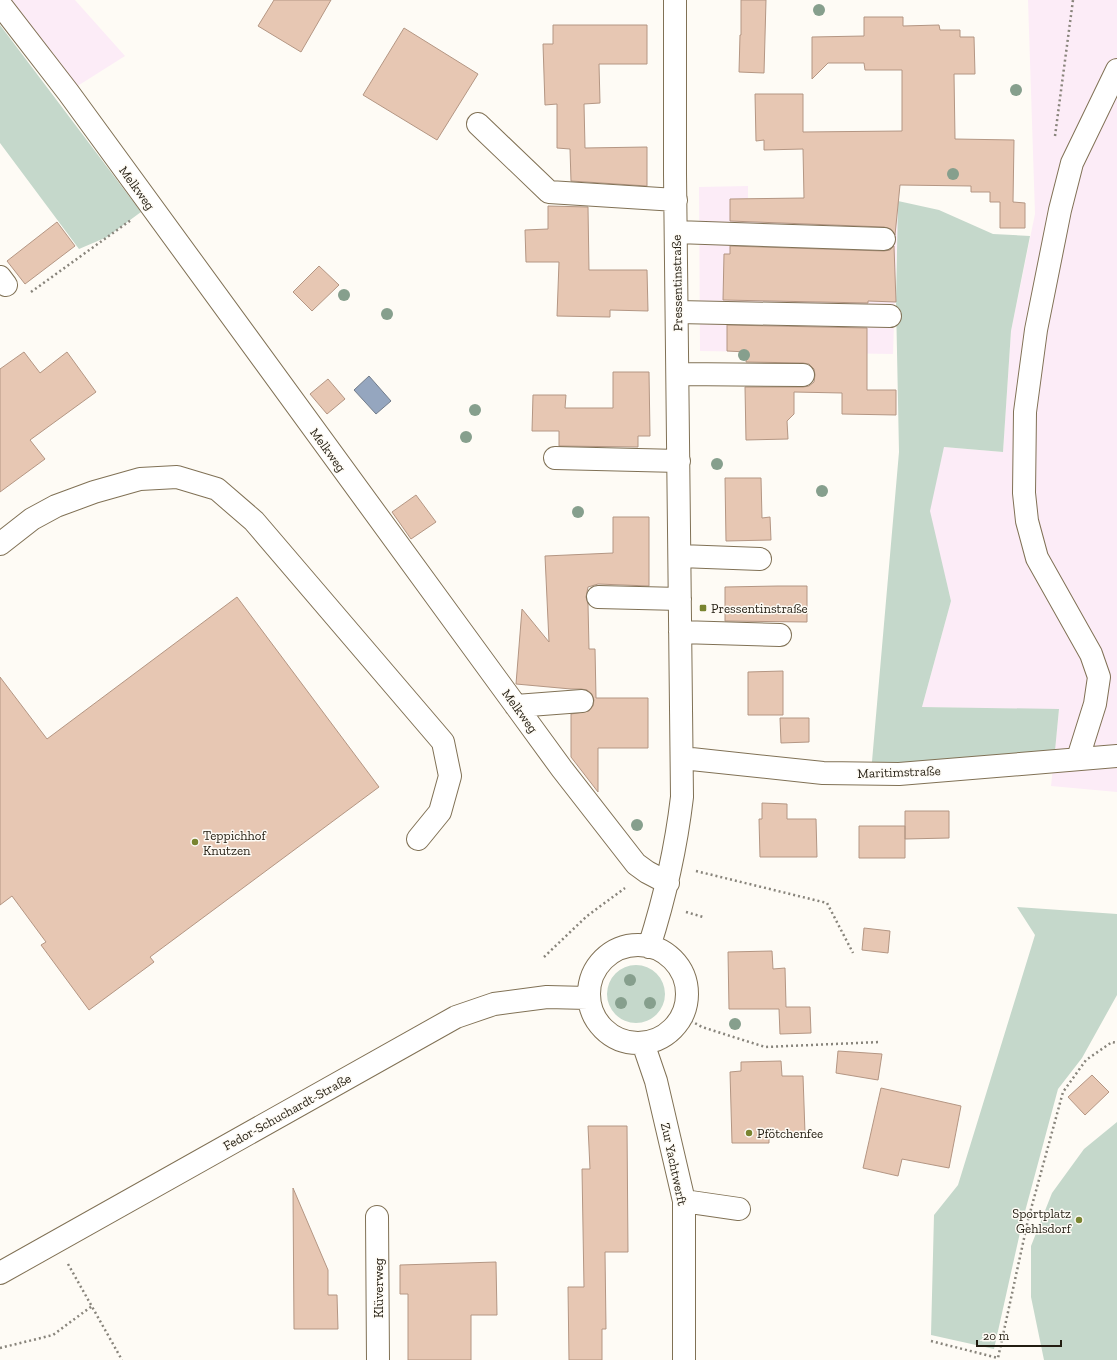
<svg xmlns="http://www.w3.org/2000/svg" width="1117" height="1360" font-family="'Zilla Slab',serif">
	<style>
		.industrial { fill: #fcecf7 }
		.green { fill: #c5d8cb }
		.water { fill: #95a6bf; stroke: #737d8b }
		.building { fill: #e7c7b3; stroke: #b49683 }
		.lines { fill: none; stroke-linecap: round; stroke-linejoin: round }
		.minor-casing { stroke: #807155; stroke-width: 24 }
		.path { stroke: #88847b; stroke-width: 2.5; stroke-dasharray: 2 3; stroke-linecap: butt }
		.minor { stroke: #fff; stroke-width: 22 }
		.tree { fill: #869f8d }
		.poi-dot { fill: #798430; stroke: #fefbf5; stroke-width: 1.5 }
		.labels { text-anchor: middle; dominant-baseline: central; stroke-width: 3; stroke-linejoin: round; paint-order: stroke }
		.street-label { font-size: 13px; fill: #231d11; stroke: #fefbf5 }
		.poi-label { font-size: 13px; fill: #231d11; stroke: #fefbf5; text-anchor: start }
	</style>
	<rect width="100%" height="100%" fill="#fefbf5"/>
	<path class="industrial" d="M 0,0 L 75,0 L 125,56 L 68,92 Z
		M 1028,0 L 1117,0 L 1117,792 L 1051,786 L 1059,710 L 922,707 L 951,601 L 929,511 L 944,447 L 1003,452 L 1011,331 L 1035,214 Z
		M 748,186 L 748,199 L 883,203 L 898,206 L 893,354 L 700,351 L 699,187 Z"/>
	<path class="green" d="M 0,25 L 141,212 L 107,237 L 79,249 L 0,143 Z
		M 898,201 L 939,210 L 993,234 L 1030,236 L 1011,331 L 1003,452 L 944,447 L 930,511 L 951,601 L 922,707 L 1059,709 L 1054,761 L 871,773 L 899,452 L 896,302 Z
		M 1017,907 L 1117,914 L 1117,995 L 1082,1058 L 1058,1089 L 1023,1219 L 994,1349 L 931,1335 L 934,1215 L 958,1185 L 1035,935 Z
		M607 994a29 29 0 1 1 58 0a29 29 0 1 1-58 0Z
		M 1117,1122 L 1117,1360 L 1044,1360 L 1031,1297 L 1031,1246 L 1052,1193 L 1084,1149 Z"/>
	<path class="water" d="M 369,376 L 391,401 L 376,414 L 354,390 Z"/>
	<path class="building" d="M 274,0 L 331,0 L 301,52 L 258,26 Z
		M 741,0 L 766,0 L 764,73 L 739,72 L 740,35 L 741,35 Z
		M 864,17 L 903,17 L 903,26 L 939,25 L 940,30 L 960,30 L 960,37 L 974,37 L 975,74 L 954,74 L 955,139 L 1014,140 L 1013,202 L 1025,203 L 1025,228 L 1000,228 L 1000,202 L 990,202 L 990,192 L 971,192 L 971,186 L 900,185 L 895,235 L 891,229 L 884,227 L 730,221 L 730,199 L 804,198 L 803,149 L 764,150 L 764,140 L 756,141 L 755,94 L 803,94 L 803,132 L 902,131 L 902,70 L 865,70 L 864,63 L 828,63 L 812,79 L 812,37 L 864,36 Z
		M 553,25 L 647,25 L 647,64 L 599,64 L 600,103 L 584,104 L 585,148 L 647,147 L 647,186 L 571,181 L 570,149 L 557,148 L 557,104 L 545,105 L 543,44 L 553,44 Z
		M 404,28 L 478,74 L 437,140 L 363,95 Z
		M 548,206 L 588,207 L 589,270 L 647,270 L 648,311 L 610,310 L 610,317 L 557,316 L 559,262 L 526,262 L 525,230 L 548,229 Z
		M 57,222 L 75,246 L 25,284 L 7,261 Z
		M 730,246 L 884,251 L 890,250 L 894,246 L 896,302 L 868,301 L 868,303 L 723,300 L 724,254 L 730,254 Z
		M 319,266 L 339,285 L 312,311 L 293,292 Z
		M 727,325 L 867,328 L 867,390 L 896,390 L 896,415 L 842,414 L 842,393 L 794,392 L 794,414 L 787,421 L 788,439 L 746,440 L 745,387 L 803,387 L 809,386 L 814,382 L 815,375 L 814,369 L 809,364 L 803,363 L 746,362 L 747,352 L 727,351 Z
		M 24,352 L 40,373 L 67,352 L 96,392 L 30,440 L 45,459 L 0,492 L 0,369 Z
		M 613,372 L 649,372 L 650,436 L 638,436 L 638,447 L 559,446 L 559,431 L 532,431 L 533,395 L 566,395 L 565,408 L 613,408 Z
		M 328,379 L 345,399 L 327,414 L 310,394 Z
		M 725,478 L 761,478 L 762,518 L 770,517 L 771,540 L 726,541 Z
		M 416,495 L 436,522 L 411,539 L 392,512 Z
		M 613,517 L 649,517 L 649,586 L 598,584 L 588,587 L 586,597 L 588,604 L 589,649 L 595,649 L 596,698 L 648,698 L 648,748 L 598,748 L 598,792 L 571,757 L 571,714 L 589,711 L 593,706 L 594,700 L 592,694 L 587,690 L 581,689 L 571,689 L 516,684 L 522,609 L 549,642 L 545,556 L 613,553 Z
		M 778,586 L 807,586 L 807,622 L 725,621 L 725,587 Z
		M 237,597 L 379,787 L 150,957 L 154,962 L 89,1010 L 41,945 L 46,942 L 12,896 L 0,905 L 0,677 L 47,739 Z
		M 783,671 L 783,715 L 748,715 L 748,672 Z
		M 780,718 L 809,718 L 809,742 L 781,743 Z
		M 762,803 L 787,804 L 787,819 L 816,819 L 817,857 L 760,857 L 759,819 L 762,819 Z
		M 905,811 L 949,811 L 949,838 L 905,839 Z
		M 859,826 L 905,826 L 905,858 L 859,858 Z
		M 864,928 L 890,931 L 888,953 L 862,950 Z
		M 772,951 L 773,969 L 785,968 L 786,1007 L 810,1007 L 811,1033 L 780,1034 L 779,1009 L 729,1009 L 728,952 Z
		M 838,1051 L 882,1054 L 878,1080 L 836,1073 Z
		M 781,1061 L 782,1076 L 803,1076 L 805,1133 L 781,1134 L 781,1137 L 769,1137 L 769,1143 L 732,1143 L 730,1072 L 741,1071 L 741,1062 Z
		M 1092,1075 L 1109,1092 L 1085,1115 L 1068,1097 Z
		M 881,1088 L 961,1106 L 949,1168 L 902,1159 L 898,1176 L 863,1168 Z
		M 588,1126 L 627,1126 L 628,1252 L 605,1252 L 606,1329 L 602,1329 L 602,1360 L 569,1360 L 568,1287 L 584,1287 L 582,1169 L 590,1169 Z
		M 293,1188 L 328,1270 L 328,1295 L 337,1295 L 338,1329 L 294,1329 Z
		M 496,1262 L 497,1315 L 471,1315 L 471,1360 L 408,1360 L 408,1294 L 400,1294 L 400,1265 Z"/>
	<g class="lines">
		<defs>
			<path id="minor" d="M 0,4 L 68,92 L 562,769 L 636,864 L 647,872 L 668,883
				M 478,124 L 549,192 L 676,200
				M 676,232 L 884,239
				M 0,277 L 6,285
				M 677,312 L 890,316
				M 678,374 L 803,375
				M 555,458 L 679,461
				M 0,544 L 32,519 L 56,506 L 94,492 L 140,479 L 177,477 L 217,489 L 254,521 L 443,742 L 450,776 L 440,812 L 418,839
				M 680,556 L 760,559
				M 598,597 L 680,599
				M 680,632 L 780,635
				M 516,706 L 582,701
				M 682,758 L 823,773 L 899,774 L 1117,756
				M 1078,758 L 1095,704 L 1099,677 L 1091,654 L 1037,558 L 1027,521 L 1024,493 L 1025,412 L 1036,330 L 1060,210 L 1072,163 L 1117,70
				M589 994a49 49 0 1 1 98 0a49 49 0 1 1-98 0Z
				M 649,947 C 665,897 676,848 682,797 L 675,174 L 675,0
				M 643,1043 L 656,1081 L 684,1201 L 684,1360
				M 684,1201 L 739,1209
				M 377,1217 L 378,1360
				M 0,1273 L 456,1017 L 494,1004 L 547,997 L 588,998"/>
		</defs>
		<use href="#minor" class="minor-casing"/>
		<path class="path" d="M 1055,136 L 1073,0
			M 31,292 L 131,220
			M 696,871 L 827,903 L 853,953
			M 686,912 L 703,917
			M 544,957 L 587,916 L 625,888
			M 682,1016 L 702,1027 L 765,1047 L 880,1042
			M 68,1264 L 122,1360
			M 931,1341 L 998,1358 L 1028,1220 L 1063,1092 L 1086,1060 L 1112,1042 L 1117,1043
			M 0,1348 L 53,1335 L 92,1306"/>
		<use href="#minor" class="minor"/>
	</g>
	<g class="tree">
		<circle cx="819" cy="10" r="6"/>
		<circle cx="1016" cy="90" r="6"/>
		<circle cx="953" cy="174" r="6"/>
		<circle cx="344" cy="295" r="6"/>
		<circle cx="387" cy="314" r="6"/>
		<circle cx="744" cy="355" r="6"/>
		<circle cx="475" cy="410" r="6"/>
		<circle cx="466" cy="437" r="6"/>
		<circle cx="717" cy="464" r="6"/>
		<circle cx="822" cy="491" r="6"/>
		<circle cx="578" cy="512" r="6"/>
		<circle cx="637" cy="825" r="6"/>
		<circle cx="630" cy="980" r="6"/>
		<circle cx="621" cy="1003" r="6"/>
		<circle cx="650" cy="1003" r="6"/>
		<circle cx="735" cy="1024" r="6"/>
	</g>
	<g class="poi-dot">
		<rect x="699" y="604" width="8" height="8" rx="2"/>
		<circle cx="195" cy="842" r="4"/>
		<circle cx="749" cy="1133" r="4"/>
		<circle cx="1079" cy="1220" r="4"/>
	</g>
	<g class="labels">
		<g class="street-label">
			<text transform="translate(137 188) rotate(54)">Melkweg</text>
			<text transform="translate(677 283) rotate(-91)">Pressentinstraße</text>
			<text transform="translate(328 450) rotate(54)">Melkweg</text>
			<text transform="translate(520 711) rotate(54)">Melkweg</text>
			<text transform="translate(899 772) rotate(-2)">Maritimstraße</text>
			<text transform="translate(287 1112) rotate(-29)">Fedor-Schuchardt-Straße</text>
			<text transform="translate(674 1164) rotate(78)">Zur Yachtwerft</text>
			<text transform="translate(378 1288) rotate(-90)">Klüverweg</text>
		</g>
		<g class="poi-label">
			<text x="711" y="608">Pressentinstraße</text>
			<text x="203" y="835">Teppichhof<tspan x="203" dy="15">Knutzen</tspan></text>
			<text x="757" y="1133">Pfötchenfee</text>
			<text x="1071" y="1213" text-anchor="end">Sportplatz<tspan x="1071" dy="15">Gehlsdorf</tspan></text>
		</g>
	</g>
	<path d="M977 1340v6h84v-6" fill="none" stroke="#231d11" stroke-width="2"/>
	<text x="983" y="1340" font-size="12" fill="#231d11" stroke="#fefbf5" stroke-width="3" paint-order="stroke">20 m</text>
</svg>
